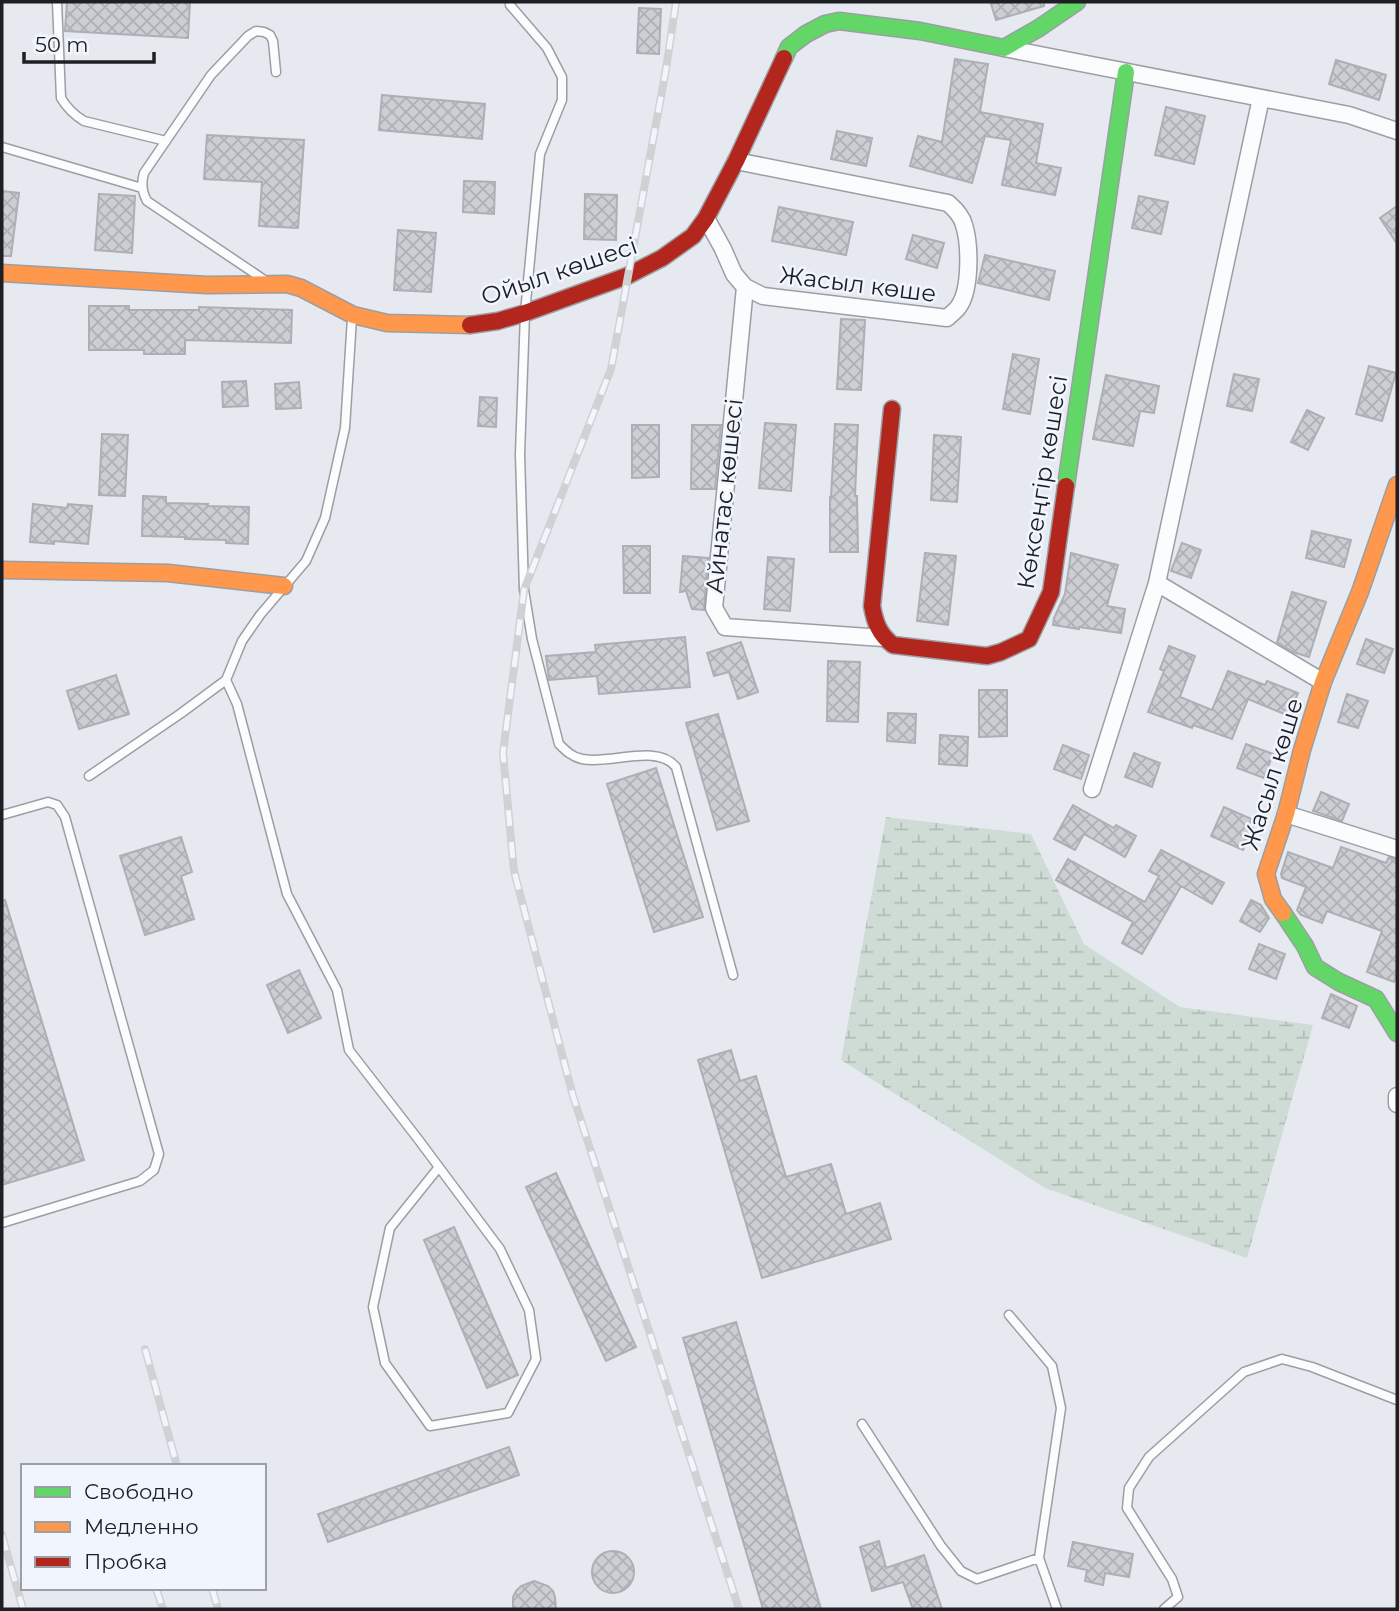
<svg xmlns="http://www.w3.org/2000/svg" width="1399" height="1611" font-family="Montserrat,sans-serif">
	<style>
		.wetland { fill: url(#wetland-marsh) }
		.building { fill: url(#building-cross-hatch); stroke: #acafb4; stroke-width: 2 }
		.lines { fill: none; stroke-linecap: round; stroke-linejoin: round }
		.lane-casing { stroke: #9b9ea2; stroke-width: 11 }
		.street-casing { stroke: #9b9ea2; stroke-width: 19 }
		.fast-casing { stroke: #9b9ea2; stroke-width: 19 }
		.slow-casing { stroke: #9b9ea2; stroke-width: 19 }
		.jam-casing { stroke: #9b9ea2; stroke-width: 19 }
		.lane { stroke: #fbfcfd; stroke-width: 8 }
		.street { stroke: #fbfcfd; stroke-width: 16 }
		.fast { stroke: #63d668; stroke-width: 16 }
		.slow { stroke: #ff974d; stroke-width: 16 }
		.jam { stroke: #b3261e; stroke-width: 16 }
		.rail-casing { stroke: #d0d1d3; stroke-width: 8 }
		.rail { stroke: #f1f6fe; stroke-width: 5; stroke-dasharray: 16; stroke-linecap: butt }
		.labels { text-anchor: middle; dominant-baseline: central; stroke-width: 5; stroke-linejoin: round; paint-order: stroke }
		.street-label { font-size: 24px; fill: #1d1f23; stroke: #f1f6fe }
	</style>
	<defs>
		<pattern id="wetland-marsh" width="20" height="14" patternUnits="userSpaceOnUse" patternTransform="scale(1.75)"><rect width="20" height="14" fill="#cfdcd5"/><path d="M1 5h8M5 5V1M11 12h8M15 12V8" fill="none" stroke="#b1bcb7"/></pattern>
		<pattern id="building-cross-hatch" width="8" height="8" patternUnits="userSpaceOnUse" patternTransform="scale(1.75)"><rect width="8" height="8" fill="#ccced3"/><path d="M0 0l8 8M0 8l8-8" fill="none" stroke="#afb0b5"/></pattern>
	</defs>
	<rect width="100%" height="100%" fill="#e6eaf0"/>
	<path class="wetland" d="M 886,817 L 1031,834 L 1084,944 L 1180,1007 L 1313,1025 L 1247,1258 L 1045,1188 L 841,1060 Z"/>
	<path class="building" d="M 67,2 L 190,2 L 188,38 L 65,31 Z
		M 999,2 L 1044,2 L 1044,6 L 996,20 L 991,4 Z
		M 639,8 L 661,9 L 659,54 L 637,53 Z
		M 955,59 L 988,64 L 980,112 L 1043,124 L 1036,163 L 1061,168 L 1055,195 L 1002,185 L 1011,140 L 985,136 L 972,183 L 910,166 L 918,136 L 942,142 Z
		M 1336,60 L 1386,75 L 1379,100 L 1329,84 Z
		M 382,95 L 485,104 L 482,139 L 379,130 Z
		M 1166,107 L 1205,116 L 1194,164 L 1155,155 Z
		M 837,131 L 872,138 L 866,166 L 831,159 Z
		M 207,135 L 304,140 L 298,228 L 259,226 L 262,182 L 204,179 Z
		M 464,181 L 495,182 L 494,214 L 463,212 Z
		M 2,191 L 19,193 L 11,256 L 2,256 Z
		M 99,194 L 135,196 L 132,253 L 95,250 Z
		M 585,194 L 617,195 L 616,240 L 584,239 Z
		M 1139,196 L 1168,202 L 1161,234 L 1132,228 Z
		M 1397,206 L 1397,244 L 1380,218 Z
		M 779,207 L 853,222 L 846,255 L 772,241 Z
		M 398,230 L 436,233 L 431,292 L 394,290 Z
		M 913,235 L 944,243 L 937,268 L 906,259 Z
		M 985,255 L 1055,271 L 1049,300 L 978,283 Z
		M 89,306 L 129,306 L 129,310 L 199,310 L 199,307 L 292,310 L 291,343 L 185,340 L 185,354 L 144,354 L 144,350 L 89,350 Z
		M 841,319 L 865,320 L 861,390 L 837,389 Z
		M 1013,354 L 1039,359 L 1030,414 L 1003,409 Z
		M 1369,366 L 1396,373 L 1382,421 L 1356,414 Z
		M 1234,374 L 1259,379 L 1252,411 L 1227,406 Z
		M 1106,375 L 1159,386 L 1154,413 L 1140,411 L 1133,446 L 1093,439 Z
		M 246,381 L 248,406 L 223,407 L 222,382 Z
		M 299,382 L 301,408 L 276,409 L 275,384 Z
		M 480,397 L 497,398 L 496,427 L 478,426 Z
		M 1307,410 L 1324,418 L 1308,450 L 1291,442 Z
		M 765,423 L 796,425 L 791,491 L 759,488 Z
		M 835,424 L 858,425 L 855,496 L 857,496 L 858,552 L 830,552 L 830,497 L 831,497 Z
		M 632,425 L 659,425 L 659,477 L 632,478 Z
		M 692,425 L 721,425 L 715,489 L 691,489 Z
		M 102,434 L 128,435 L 125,496 L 99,495 Z
		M 934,435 L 961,437 L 957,502 L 931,500 Z
		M 143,496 L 166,497 L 166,503 L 208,504 L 207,506 L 249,507 L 248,544 L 226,543 L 226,540 L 185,539 L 185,537 L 142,536 Z
		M 33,504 L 67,508 L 68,504 L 92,506 L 88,544 L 54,541 L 54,544 L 30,542 Z
		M 1312,531 L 1351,540 L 1344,567 L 1306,558 Z
		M 1182,543 L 1201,550 L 1191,578 L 1171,571 Z
		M 623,546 L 650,546 L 650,593 L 624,593 Z
		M 925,553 L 956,556 L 948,625 L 917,621 Z
		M 1071,553 L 1118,565 L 1107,606 L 1125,609 L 1121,633 L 1079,627 L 1079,629 L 1053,625 L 1054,618 L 1065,594 Z
		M 683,556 L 708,558 L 704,610 L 692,609 L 686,591 L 680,592 Z
		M 768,557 L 794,559 L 790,611 L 764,609 Z
		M 1292,592 L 1326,602 L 1309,657 L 1293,652 L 1277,642 Z
		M 685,637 L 690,687 L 599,694 L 597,676 L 549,680 L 546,656 L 596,652 L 595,645 Z
		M 1366,639 L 1393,649 L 1384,673 L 1357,664 Z
		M 741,642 L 758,692 L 738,699 L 729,672 L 714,676 L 707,653 Z
		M 1169,646 L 1195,656 L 1180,697 L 1212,710 L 1228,671 L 1265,685 L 1267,681 L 1298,693 L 1289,716 L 1248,699 L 1232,739 L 1193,725 L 1192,728 L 1148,712 L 1164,671 L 1160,669 Z
		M 828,661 L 860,662 L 858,722 L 827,721 Z
		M 116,675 L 129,714 L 79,729 L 67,691 Z
		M 979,690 L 1007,690 L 1007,736 L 979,737 Z
		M 1347,694 L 1368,701 L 1358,728 L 1338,722 Z
		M 888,713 L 916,714 L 915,743 L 887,741 Z
		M 718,714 L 749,821 L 717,830 L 686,723 Z
		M 940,735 L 968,737 L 967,766 L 939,764 Z
		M 1246,744 L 1273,754 L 1264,778 L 1237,768 Z
		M 1063,745 L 1089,755 L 1081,779 L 1054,769 Z
		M 1134,753 L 1160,763 L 1152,787 L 1125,777 Z
		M 656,768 L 703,917 L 654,932 L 607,784 Z
		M 1321,792 L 1349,804 L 1342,821 L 1313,811 Z
		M 1073,805 L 1114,828 L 1116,825 L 1136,836 L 1125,857 L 1084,834 L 1075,850 L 1054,839 Z
		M 1224,807 L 1256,821 L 1243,850 L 1211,836 Z
		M 181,837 L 192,872 L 181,876 L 194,919 L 145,935 L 120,856 Z
		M 1341,847 L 1386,863 L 1389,857 L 1397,859 L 1397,972 L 1394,982 L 1367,972 L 1382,931 L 1327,911 L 1322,923 L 1301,915 L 1297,910 L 1306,887 L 1282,878 L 1281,874 L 1288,852 L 1333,868 Z
		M 1161,850 L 1224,883 L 1212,904 L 1181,886 L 1142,954 L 1122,943 L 1133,922 L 1056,880 L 1068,859 L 1145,902 L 1159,876 L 1149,871 Z
		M 5,900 L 84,1160 L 2,1185 L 2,901 Z
		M 1251,900 L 1261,905 L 1269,918 L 1260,932 L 1240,921 Z
		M 1259,944 L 1285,954 L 1276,979 L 1249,969 Z
		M 299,970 L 321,1018 L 288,1033 L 267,985 Z
		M 1331,994 L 1357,1006 L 1349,1028 L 1322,1018 Z
		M 731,1050 L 740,1081 L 756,1076 L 786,1177 L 831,1164 L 846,1214 L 880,1203 L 891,1239 L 762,1278 L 698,1060 Z
		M 556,1173 L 636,1347 L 606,1361 L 526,1187 Z
		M 454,1227 L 518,1375 L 487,1388 L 424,1240 Z
		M 736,1322 L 821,1609 L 763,1609 L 683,1338 Z
		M 509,1447 L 519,1475 L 328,1542 L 318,1514 Z
		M 879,1541 L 886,1568 L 924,1555 L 942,1609 L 913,1609 L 903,1582 L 872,1591 L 860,1547 Z
		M 1073,1542 L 1133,1554 L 1129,1577 L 1105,1573 L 1103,1585 L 1085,1581 L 1087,1570 L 1068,1566 Z
		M592 1572a21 21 0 1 1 42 0a21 21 0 1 1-42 0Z
		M 534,1581 L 548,1586 L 553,1591 L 555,1597 L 556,1609 L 513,1609 L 513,1597 L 516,1591 L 521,1586 Z"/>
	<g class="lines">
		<defs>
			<path id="lane" d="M 57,2 L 61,98 C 67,108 74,115 84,121 L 166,141
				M 510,5 L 547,48 L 562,77 L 562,100 L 540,154 L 525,313 L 520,454 L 524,590 L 532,639 L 559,744 C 566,751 572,757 582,759 C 610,765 657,743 676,767 L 733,975
				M 2,147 L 142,188
				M 263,279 L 147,201 C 142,192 141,183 144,173 L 211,75 L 248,36 L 256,31 L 264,32 L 270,35 L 273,41 L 276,72
				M 226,680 L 237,704 L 287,894 L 337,990 L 349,1050 L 418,1139 L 500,1249 L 529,1310 L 536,1359 L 508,1413 L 430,1426 L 385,1363 L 373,1307 L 390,1228 L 439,1167
				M 89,776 L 180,714 L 226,680 L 242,641 L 260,615 L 306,561 L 325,518 L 345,428 L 352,318
				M 2,815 L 48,802 L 57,805 L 65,817 L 159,1154 L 154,1170 L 140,1181 L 2,1223
				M 1009,1315 L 1052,1366 L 1061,1408 L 1039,1558 L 1057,1609
				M 862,1424 L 941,1546 L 961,1571 L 977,1579 L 1039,1558
				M 1164,1609 L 1178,1597 L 1172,1579 L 1127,1508 L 1129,1488 L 1149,1457 L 1244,1372 L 1282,1359 L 1312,1367 L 1397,1400"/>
			<path id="street" d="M 1004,48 L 1349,115 L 1397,131
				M 706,218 L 723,249 L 734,274 L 745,287 L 763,296 L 939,317 L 947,318 C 951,314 957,310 959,306 C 971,289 970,244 964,225 C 962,216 955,209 948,203 L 736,161
				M 745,287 L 714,608 L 725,627 L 883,638
				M 1157,583 L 1323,682
				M 1092,789 L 1157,583 L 1261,98
				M 1286,814 L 1397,849
				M 1397,1096 L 1397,1104"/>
			<path id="fast" d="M 784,58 L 789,47 L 806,34 L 825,24 L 839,21 L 920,31 L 1004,48 L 1039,28 L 1077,2
				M 1066,486 L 1126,72
				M 1283,913 L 1305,946 L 1315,967 L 1339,982 L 1376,999 L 1397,1033"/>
			<path id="slow" d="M 2,273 L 207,285 L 287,284 L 301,288 L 353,315 L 387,323 L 470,325
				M 2,570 L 168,573 L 284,586
				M 1283,913 L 1273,899 L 1266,874 L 1286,814 L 1302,750 L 1323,682 L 1360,592 L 1397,485"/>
			<path id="jam" d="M 470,325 L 498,321 L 525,313 L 627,276 L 662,258 L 693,236 L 706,218 L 736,161 L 784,58
				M 892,409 L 872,606 C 875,623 879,634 893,645 L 987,656 L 1001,652 L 1029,639 L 1051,592 L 1066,486"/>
		</defs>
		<use href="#lane" class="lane-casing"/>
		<use href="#street" class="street-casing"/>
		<use href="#fast" class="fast-casing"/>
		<use href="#slow" class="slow-casing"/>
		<use href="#jam" class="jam-casing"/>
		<use href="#lane" class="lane"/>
		<use href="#street" class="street"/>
		<use href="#fast" class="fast"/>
		<use href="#slow" class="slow"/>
		<use href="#jam" class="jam"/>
		<defs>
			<path id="rail" d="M 676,2 L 666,69 L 611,369 L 524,590 L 503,753 L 514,871 L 573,1096 L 739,1609
				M 145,1349 L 177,1466
				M 2,1535 L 23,1609
				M 156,1588 L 163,1609
				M 212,1588 L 218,1609"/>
		</defs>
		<use href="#rail" class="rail-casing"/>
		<use href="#rail" class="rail"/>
	</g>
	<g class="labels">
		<g class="street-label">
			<text transform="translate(559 271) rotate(-19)">Ойыл көшесі</text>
			<text transform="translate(858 284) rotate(7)">Жасыл көше</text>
			<text transform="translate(1042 482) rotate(-81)">Көксеңгір көшесі</text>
			<text transform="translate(724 496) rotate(-84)">Айнатас көшесі</text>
			<text transform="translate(1272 774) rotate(-73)">Жасыл көше</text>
		</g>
	</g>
	<rect width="1399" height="1611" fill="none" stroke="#1d1f23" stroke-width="7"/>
	<rect x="21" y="1464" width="245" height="126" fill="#f1f6fe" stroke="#9ca0a6" stroke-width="2"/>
	<rect x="35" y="1487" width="35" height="10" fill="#63d668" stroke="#9ca0a6" stroke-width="2"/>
	<text x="84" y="1499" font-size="21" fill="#1d1f23">Свободно</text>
	<rect x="35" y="1522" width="35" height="10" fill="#ff974d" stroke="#9ca0a6" stroke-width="2"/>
	<text x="84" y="1534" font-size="21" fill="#1d1f23">Медленно</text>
	<rect x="35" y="1557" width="35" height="10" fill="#b3261e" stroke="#9ca0a6" stroke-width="2"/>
	<text x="84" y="1569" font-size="21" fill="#1d1f23">Пробка</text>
	<path d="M24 52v10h130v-10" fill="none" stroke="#1d1f23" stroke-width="3.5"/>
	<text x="35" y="52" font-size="21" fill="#1d1f23" stroke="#f1f6fe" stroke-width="5" paint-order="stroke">50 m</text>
</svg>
